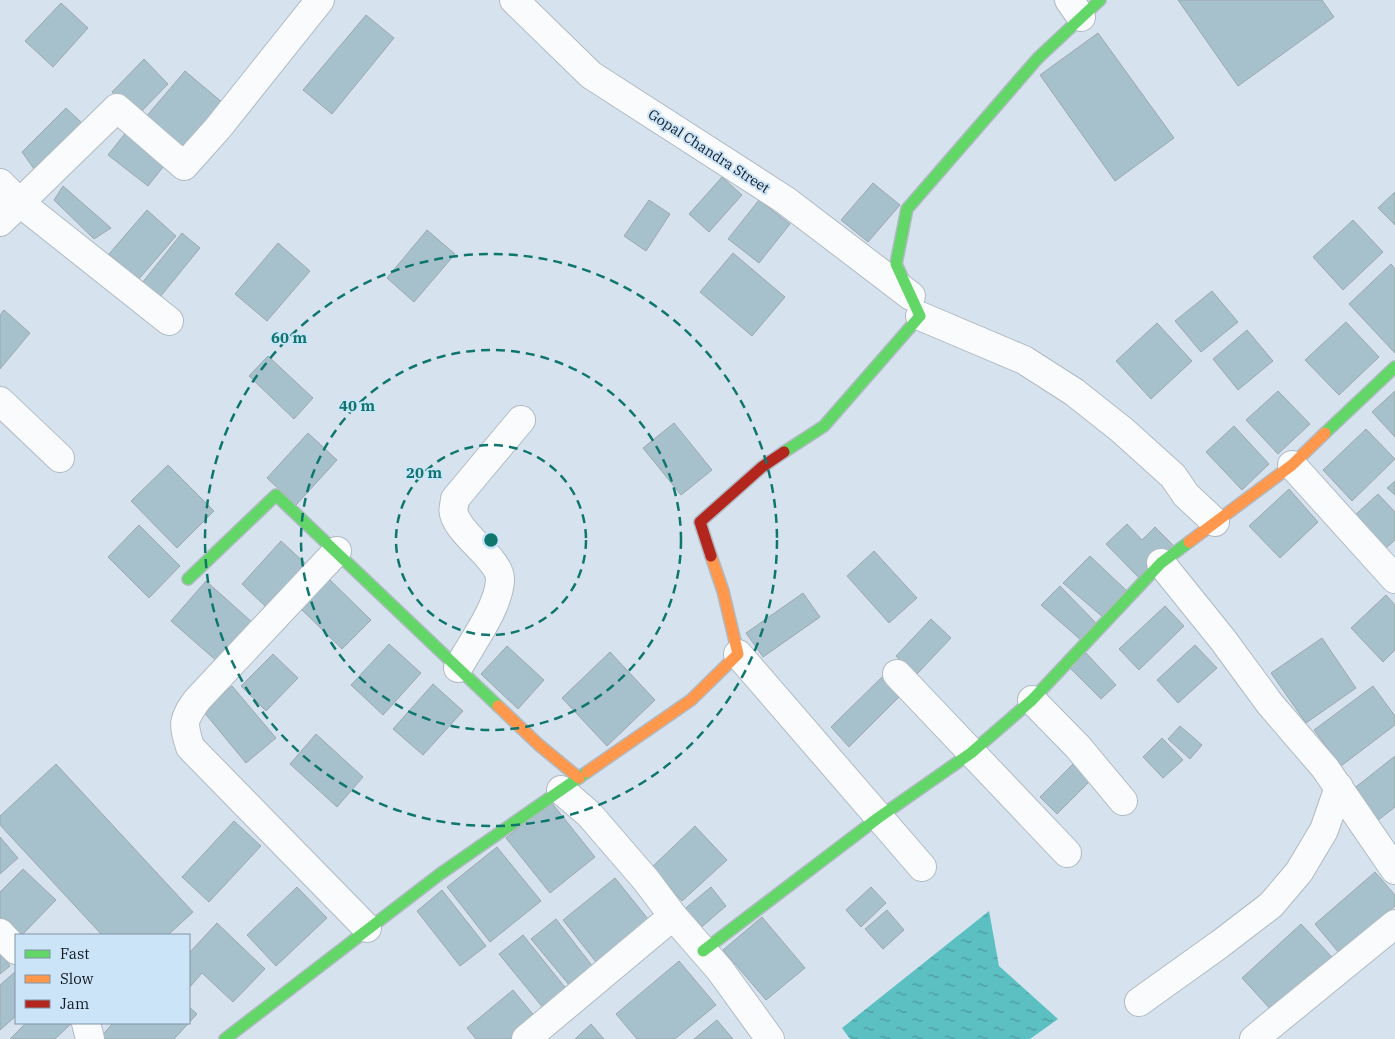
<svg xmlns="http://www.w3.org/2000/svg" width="1395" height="1039" font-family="'IBM Plex Serif',serif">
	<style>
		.water { fill: url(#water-ripples) }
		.building { fill: #a6c1cc; stroke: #9ca8ae }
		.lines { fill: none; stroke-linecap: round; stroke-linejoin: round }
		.street-casing { stroke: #b0bac3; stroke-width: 30 }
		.fast-casing { stroke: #b0bac3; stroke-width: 14 }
		.slow-casing { stroke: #b0bac3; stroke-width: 14 }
		.jam-casing { stroke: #b0bac3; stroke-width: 14 }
		.street { stroke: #f9fbfc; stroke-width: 28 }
		.fast { stroke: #63d668; stroke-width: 11 }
		.slow { stroke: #ff974d; stroke-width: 11 }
		.jam { stroke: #b3261e; stroke-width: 11 }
		.ring { fill: none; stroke: #0f766e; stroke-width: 2.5; stroke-dasharray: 9 6 }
		.labels { text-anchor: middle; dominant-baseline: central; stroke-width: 4; stroke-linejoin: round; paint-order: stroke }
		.street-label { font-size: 14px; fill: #121b23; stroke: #cbe4f8 }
		.centre { fill: #0f766e; stroke: #cbe4f8; stroke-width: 2.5 }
		.ring-label { font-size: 15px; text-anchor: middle; font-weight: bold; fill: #0f766e; stroke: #cbe4f8; stroke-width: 4; stroke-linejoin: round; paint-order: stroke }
	</style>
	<defs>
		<pattern id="water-ripples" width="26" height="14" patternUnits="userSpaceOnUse" patternTransform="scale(1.25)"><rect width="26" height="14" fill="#5cbfc1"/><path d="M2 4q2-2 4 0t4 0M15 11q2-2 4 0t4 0" fill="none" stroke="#4b9a9c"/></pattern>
	</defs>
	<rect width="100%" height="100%" fill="#d6e3ee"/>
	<path class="water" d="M 989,911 L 999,966 L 1058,1019 L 1030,1039 L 850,1039 L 842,1028 Z"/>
	<path class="building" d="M 1178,0 L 1322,0 L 1334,17 L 1238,86 Z
		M 61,3 L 88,28 L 53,67 L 25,41 Z
		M 366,15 L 394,38 L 332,114 L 303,90 Z
		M 1098,33 L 1174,138 L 1115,181 L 1040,75 Z
		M 144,59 L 168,84 L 136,117 L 112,92 Z
		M 185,71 L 229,108 L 188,155 L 145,118 Z
		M 66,108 L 84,125 L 37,173 L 22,152 Z
		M 127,131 L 167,162 L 148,186 L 108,155 Z
		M 722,177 L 742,195 L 709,232 L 689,214 Z
		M 873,183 L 900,205 L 868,242 L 841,220 Z
		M 63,186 L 111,228 L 94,239 L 54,200 Z
		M 1395,192 L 1395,225 L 1378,208 Z
		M 649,200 L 670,214 L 646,251 L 624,236 Z
		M 759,200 L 790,224 L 759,263 L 728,239 Z
		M 147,210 L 176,236 L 138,280 L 109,254 Z
		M 1353,220 L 1383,252 L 1343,290 L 1313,257 Z
		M 427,230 L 455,254 L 414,302 L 387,278 Z
		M 182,233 L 200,248 L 160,297 L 142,283 Z
		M 278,243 L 310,271 L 267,321 L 235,294 Z
		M 733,253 L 785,297 L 752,336 L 700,292 Z
		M 1391,264 L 1395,269 L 1395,353 L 1349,304 Z
		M 1212,291 L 1238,322 L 1201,352 L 1175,321 Z
		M 4,310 L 30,333 L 0,369 L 0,315 Z
		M 1346,322 L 1379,357 L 1339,395 L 1305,360 Z
		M 1157,323 L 1192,361 L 1151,399 L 1116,361 Z
		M 1247,330 L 1273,361 L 1238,390 L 1213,359 Z
		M 268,356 L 313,398 L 294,419 L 249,376 Z
		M 1278,391 L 1310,424 L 1278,454 L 1246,420 Z
		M 1395,391 L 1395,437 L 1372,412 Z
		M 674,423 L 712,470 L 681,495 L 643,448 Z
		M 1234,426 L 1269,464 L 1242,490 L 1206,452 Z
		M 1366,429 L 1395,459 L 1352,501 L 1323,470 Z
		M 308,433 L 337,460 L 296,505 L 267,478 Z
		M 168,465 L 214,511 L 177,548 L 131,501 Z
		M 1395,481 L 1395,495 L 1387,488 Z
		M 1289,489 L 1318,522 L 1280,558 L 1249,526 Z
		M 1378,494 L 1395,512 L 1395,540 L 1385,549 L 1354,516 Z
		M 1127,524 L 1142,540 L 1155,527 L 1175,547 L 1141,580 L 1106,544 Z
		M 139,525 L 180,566 L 149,598 L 108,557 Z
		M 281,541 L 306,564 L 266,607 L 242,584 Z
		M 874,551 L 917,598 L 889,623 L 847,576 Z
		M 1090,556 L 1128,592 L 1104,618 L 1063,583 Z
		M 327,577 L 371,620 L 342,649 L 298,606 Z
		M 206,581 L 253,623 L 219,663 L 171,621 Z
		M 1060,586 L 1096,623 L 1082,641 L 1041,605 Z
		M 803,593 L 820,617 L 763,657 L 746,633 Z
		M 1386,595 L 1395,605 L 1395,650 L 1383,662 L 1351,628 Z
		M 1165,606 L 1184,626 L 1139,670 L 1119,649 Z
		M 931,619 L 951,638 L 916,675 L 896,656 Z
		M 1322,638 L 1356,688 L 1306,723 L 1271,673 Z
		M 389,644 L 421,673 L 383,715 L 351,685 Z
		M 1195,645 L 1217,668 L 1178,703 L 1157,680 Z
		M 507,646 L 544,680 L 518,709 L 481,674 Z
		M 610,652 L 655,700 L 607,746 L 562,698 Z
		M 1086,653 L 1116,685 L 1101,699 L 1070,668 Z
		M 273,654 L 298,678 L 266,711 L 241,686 Z
		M 883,676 L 901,695 L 849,747 L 831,727 Z
		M 433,684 L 463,711 L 423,755 L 393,729 Z
		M 232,686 L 276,738 L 246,763 L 203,711 Z
		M 1373,686 L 1395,716 L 1395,725 L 1341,766 L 1314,730 Z
		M 1180,726 L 1202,745 L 1190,759 L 1168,739 Z
		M 316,734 L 363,777 L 337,807 L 290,764 Z
		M 1162,738 L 1183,760 L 1163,778 L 1143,757 Z
		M 1395,756 L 1395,807 L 1377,821 L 1352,790 Z
		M 1080,757 L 1097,774 L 1057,814 L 1040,797 Z
		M 56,764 L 193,912 L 168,935 L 102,935 L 0,825 L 0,816 Z
		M 551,802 L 595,857 L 550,893 L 506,838 Z
		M 234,821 L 261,846 L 209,902 L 182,877 Z
		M 695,826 L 727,860 L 682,901 L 651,868 Z
		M 0,837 L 18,858 L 0,874 Z
		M 497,847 L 541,901 L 490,942 L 447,887 Z
		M 23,869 L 56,900 L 22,935 L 16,935 L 0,920 L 0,892 Z
		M 1375,872 L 1395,895 L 1395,906 L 1339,953 L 1315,924 Z
		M 615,878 L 656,929 L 603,971 L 563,920 Z
		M 297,887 L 327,918 L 276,966 L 247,935 Z
		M 711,887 L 726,906 L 697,931 L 681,912 Z
		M 871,887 L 886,903 L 861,927 L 846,910 Z
		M 442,890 L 486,946 L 460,966 L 417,911 Z
		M 887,910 L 904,930 L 883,949 L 865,929 Z
		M 762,917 L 805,968 L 766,1000 L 723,950 Z
		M 556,919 L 593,967 L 570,986 L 531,939 Z
		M 217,923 L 265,969 L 233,1002 L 202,973 L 189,988 L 189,953 Z
		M 1301,924 L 1332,957 L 1273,1012 L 1242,978 Z
		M 523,935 L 572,996 L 548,1014 L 499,954 Z
		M 0,953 L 10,966 L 0,974 Z
		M 679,961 L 716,1005 L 675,1039 L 637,1039 L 616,1014 Z
		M 16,971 L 16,1016 L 0,1030 L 0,985 Z
		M 513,990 L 541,1024 L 523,1039 L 476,1039 L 467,1028 Z
		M 189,1007 L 197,1014 L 174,1039 L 99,1039 L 113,1023 L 189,1023 Z
		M 717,1020 L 733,1039 L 694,1039 Z
		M 26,1023 L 72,1023 L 55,1039 L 10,1039 Z
		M 591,1024 L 604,1039 L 575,1039 Z"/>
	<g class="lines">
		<defs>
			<path id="street" d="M 514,0 L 591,75 L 785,200 L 911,296
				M 1069,0 L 1081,17
				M 0,183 L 19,202 L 169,321
				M 0,222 L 117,108 L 184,166 L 218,128 L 320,0
				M 920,316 L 1024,360 L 1074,392 L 1122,430 L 1173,476 L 1186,495 L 1215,522
				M 0,401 L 60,458
				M 1292,465 L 1395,579
				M 337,551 L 197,700 C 182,721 183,723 190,747 L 367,928
				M 1161,563 L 1223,640 L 1270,704 L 1325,768 L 1395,870
				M 738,654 L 922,867
				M 458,668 C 471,644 499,607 500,580 C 501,560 460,536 454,514 C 452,510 455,503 455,499 L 521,420
				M 897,674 L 1067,853
				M 1032,700 L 1078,747 L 1123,801
				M 561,790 L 589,814 L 646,880 L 673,916 L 720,970 L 770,1039
				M 0,933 L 16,950
				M 1139,1002 L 1220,944 L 1271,905 L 1299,872 L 1324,830 L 1339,787
				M 86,1023 L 90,1039
				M 526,1039 L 673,916
				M 1254,1039 L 1395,924"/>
			<path id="fast" d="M 1325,433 L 1395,367
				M 784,452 L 824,426 L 920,316 L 896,264 L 907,209 L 1038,58 L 1100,0
				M 188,579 L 276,495 L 498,706
				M 703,951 L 878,818 L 971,753 L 1032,700 L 1161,563 L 1189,542
				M 225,1039 L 440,874 L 587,772"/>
			<path id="slow" d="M 1189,542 L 1292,465 L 1325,433
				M 498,706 L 539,745 L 579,778
				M 587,772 L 691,700 L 738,654 L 723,591 L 711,556"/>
			<path id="jam" d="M 711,556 L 700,522 L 762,467 L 784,452"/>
		</defs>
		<use href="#street" class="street-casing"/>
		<use href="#fast" class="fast-casing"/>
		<use href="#slow" class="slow-casing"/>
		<use href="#jam" class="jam-casing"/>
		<use href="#street" class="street"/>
		<use href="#fast" class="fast"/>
		<use href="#slow" class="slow"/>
		<use href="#jam" class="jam"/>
	</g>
	<g class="ring">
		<circle cx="491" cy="540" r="95"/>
		<circle cx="491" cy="540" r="190"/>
		<circle cx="491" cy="540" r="286"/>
	</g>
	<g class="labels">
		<g class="street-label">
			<text transform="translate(709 151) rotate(33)">Gopal Chandra Street</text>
		</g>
	</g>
	<circle cx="491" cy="540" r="8" class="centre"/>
	<g class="ring-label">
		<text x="289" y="343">60 m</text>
		<text x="357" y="411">40 m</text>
		<text x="424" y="478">20 m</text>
	</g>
	<rect x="15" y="934" width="175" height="90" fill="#cbe4f8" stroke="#8194a3"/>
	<rect x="25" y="950" width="25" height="8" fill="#63d668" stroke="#8194a3"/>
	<text x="60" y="959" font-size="15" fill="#121b23">Fast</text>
	<rect x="25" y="975" width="25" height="8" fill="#ff974d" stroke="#8194a3"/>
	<text x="60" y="984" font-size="15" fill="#121b23">Slow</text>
	<rect x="25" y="1000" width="25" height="8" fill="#b3261e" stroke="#8194a3"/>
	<text x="60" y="1009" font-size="15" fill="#121b23">Jam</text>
</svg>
